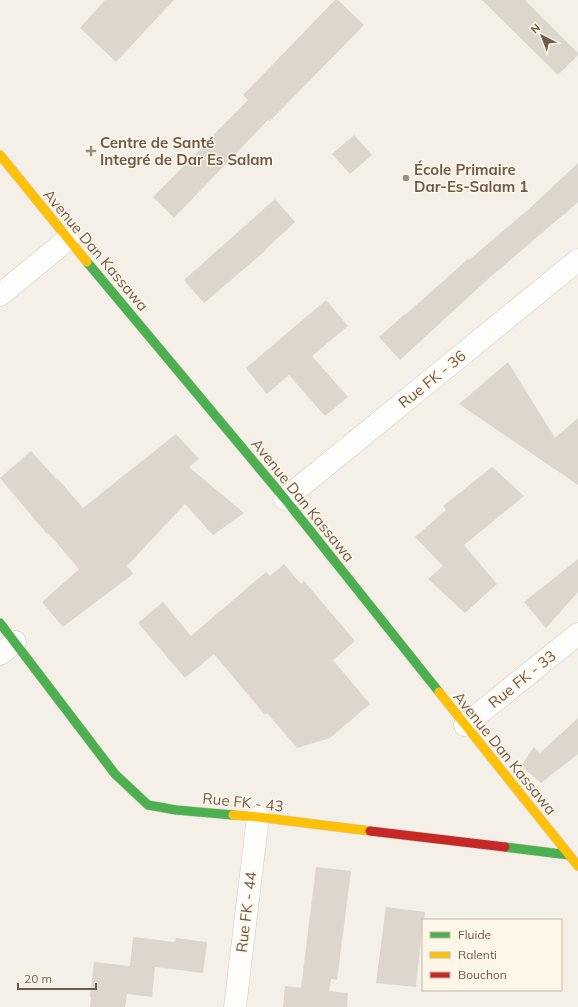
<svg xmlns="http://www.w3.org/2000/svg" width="578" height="1007" font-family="Mulish,sans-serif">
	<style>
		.building { fill: #ddd6cd }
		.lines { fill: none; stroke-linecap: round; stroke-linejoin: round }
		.street-casing { stroke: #d3cbc3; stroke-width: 23 }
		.fast-casing { stroke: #d5ccc3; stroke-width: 10 }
		.slow-casing { stroke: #d5ccc3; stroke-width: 10 }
		.jam-casing { stroke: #d5ccc3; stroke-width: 10 }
		.street { stroke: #fdfdfb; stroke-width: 22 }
		.fast { stroke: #4caf50; stroke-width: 9 }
		.slow { stroke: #ffc107; stroke-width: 9 }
		.jam { stroke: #c62828; stroke-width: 9 }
		.poi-dot { fill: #9e8e81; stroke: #fef6e7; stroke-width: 1.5 }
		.labels { text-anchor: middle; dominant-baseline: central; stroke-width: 3; stroke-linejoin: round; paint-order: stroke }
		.poi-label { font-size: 15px; font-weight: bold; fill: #705a4a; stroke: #fef6e7; text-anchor: start }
		.street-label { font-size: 15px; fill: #705a4a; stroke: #fef6e7 }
	</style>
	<rect width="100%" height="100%" fill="#f4f0e7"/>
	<path class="building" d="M 105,0 L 174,0 L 116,62 L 80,28 Z
		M 335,0 L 338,0 L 364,25 L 270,121 L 268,120 L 174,218 L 153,197 L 181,169 L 214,135 L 213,135 L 248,100 L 243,95 Z
		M 482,0 L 525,0 L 578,53 L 578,55 L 558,75 Z
		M 354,135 L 372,155 L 350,174 L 332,154 Z
		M 578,163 L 578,202 L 564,215 L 564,214 L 487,280 L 400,360 L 379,337 L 405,314 L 405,315 L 468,259 L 469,260 L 530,208 Z
		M 275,199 L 295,222 L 265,250 L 265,251 L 204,303 L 184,280 Z
		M 326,300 L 348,326 L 312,356 L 348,397 L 325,416 L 289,375 L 267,394 L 246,368 Z
		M 508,362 L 555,438 L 578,418 L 578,485 L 459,404 Z
		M 176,434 L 199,459 L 189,467 L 244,513 L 213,535 L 185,504 L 127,566 L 133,574 L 63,627 L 42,602 L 79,569 L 48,533 L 47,534 L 0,478 L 31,451 L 57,480 L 58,479 L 83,508 Z
		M 492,467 L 524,496 L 464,545 L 497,584 L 465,613 L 428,579 L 443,566 L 415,537 L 446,510 L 443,506 Z
		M 578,559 L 578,592 L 546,628 L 524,602 Z
		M 284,564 L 301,584 L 304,581 L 355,641 L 333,660 L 370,704 L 330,738 L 297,748 L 267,713 L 265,715 L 214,654 L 185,678 L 138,623 L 163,602 L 191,636 L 266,572 L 270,576 Z
		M 578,718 L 578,754 L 541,783 L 521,766 L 534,747 L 540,753 Z
		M 316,867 L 351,871 L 337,980 L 331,979 L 329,991 L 348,993 L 347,1007 L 283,1007 L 285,986 L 301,988 Z
		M 386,907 L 425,912 L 424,920 L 423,920 L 416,987 L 376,983 Z
		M 133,937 L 175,942 L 176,938 L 207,942 L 203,973 L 155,967 L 152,997 L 127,994 L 125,1007 L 90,1007 L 91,997 L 90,997 L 94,962 L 130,966 Z"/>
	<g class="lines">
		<defs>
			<path id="street" d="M 0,295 L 68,239
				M 285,499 L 578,260
				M 0,654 L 15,642
				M 465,725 L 578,634
				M 235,1007 L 258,817"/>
			<path id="fast" d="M 87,262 L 285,499 L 439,692
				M 0,623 L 115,774 L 148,805 L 176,810 L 233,815
				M 505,847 L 569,855"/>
			<path id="slow" d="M 0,155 L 87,262
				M 439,692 L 578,866
				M 233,815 L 258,817 L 370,831"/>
			<path id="jam" d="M 370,831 L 505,847"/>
		</defs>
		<use href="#street" class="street-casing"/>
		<use href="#fast" class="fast-casing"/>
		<use href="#slow" class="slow-casing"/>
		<use href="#jam" class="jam-casing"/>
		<use href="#street" class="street"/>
		<use href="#fast" class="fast"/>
		<use href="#slow" class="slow"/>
		<use href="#jam" class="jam"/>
	</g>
	<g class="poi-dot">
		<path d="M89 145h4v4h4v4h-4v4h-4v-4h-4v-4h4z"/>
		<circle cx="406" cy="178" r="4"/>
	</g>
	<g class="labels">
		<g class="poi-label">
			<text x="100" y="142">Centre de Santé<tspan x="100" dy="17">Integré de Dar Es Salam</tspan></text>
			<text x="414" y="169">École Primaire<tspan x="414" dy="17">Dar-Es-Salam 1</tspan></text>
		</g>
		<g class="street-label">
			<text transform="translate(96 250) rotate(50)">Avenue Dan Kassawa</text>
			<text transform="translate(432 379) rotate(-39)">Rue FK - 36</text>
			<text transform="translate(303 500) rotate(51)">Avenue Dan Kassawa</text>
			<text transform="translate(522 679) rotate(-39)">Rue FK - 33</text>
			<text transform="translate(505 753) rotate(51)">Avenue Dan Kassawa</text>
			<text transform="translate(243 802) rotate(6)">Rue FK - 43</text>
			<text transform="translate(246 912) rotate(-83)">Rue FK - 44</text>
		</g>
	</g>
	<rect x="422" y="919" width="140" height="72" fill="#fef6e7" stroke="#c5b8a8"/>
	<rect x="430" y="932" width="20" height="6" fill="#4caf50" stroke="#c5b8a8"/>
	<text x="458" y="939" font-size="12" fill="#705a4a">Fluide</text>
	<rect x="430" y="952" width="20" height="6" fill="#ffc107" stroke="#c5b8a8"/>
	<text x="458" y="959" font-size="12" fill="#705a4a">Ralenti</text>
	<rect x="430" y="972" width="20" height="6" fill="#c62828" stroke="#c5b8a8"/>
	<text x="458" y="979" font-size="12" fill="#705a4a">Bouchon</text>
	<g transform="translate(542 36) rotate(318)" stroke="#fef6e7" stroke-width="3" paint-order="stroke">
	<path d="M0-3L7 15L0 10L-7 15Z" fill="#705a4a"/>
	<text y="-6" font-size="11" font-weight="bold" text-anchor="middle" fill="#705a4a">N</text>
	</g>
	<path d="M18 983v6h78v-6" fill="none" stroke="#705a4a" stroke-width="2"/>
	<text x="24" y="983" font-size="12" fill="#705a4a" stroke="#fef6e7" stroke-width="3" paint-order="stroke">20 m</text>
</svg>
